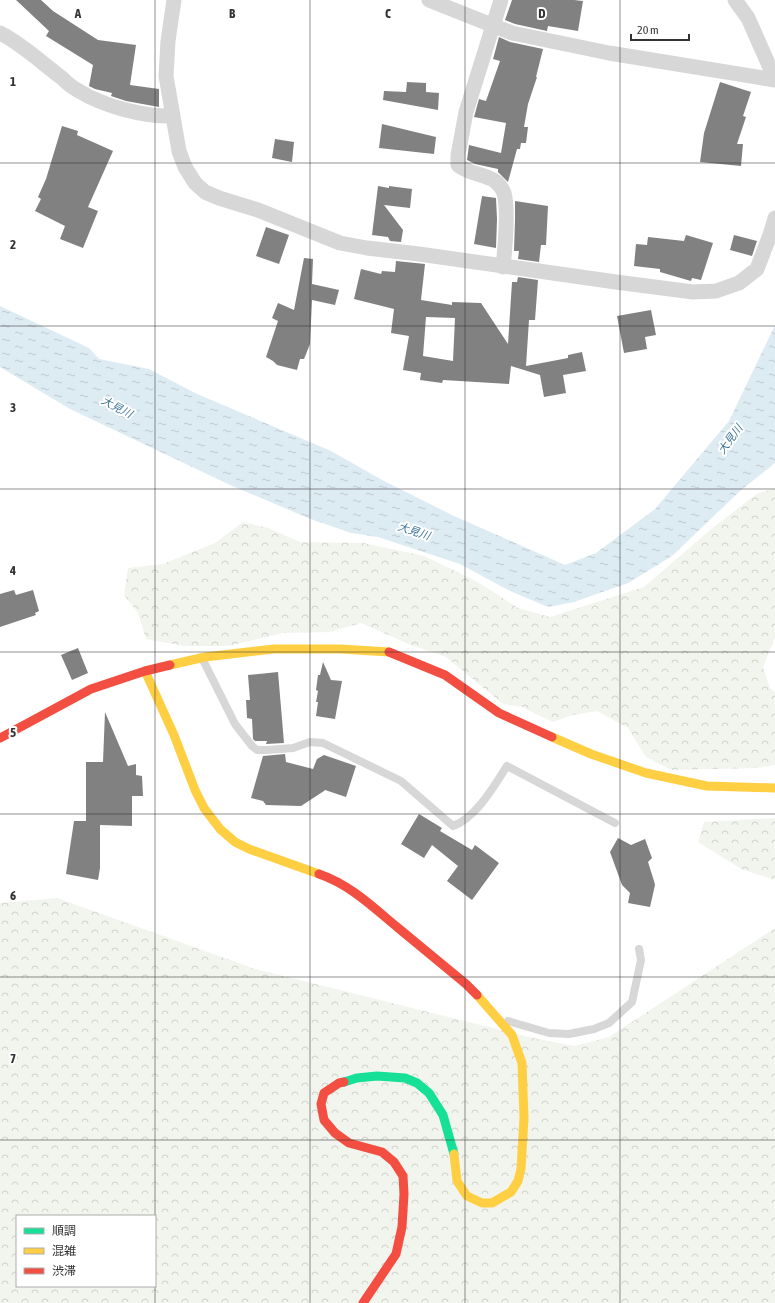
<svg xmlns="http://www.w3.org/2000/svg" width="775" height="1303" font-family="'Asap Condensed','Noto Sans JP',sans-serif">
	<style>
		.forest { fill: url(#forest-crowns); fill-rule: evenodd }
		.water { fill: url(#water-ripples) }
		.building { fill: #818181; fill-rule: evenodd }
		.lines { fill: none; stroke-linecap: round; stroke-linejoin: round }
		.lane { stroke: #d7d7d7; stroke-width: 8 }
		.street { stroke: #d7d7d7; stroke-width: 15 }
		.fast { stroke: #16e098; stroke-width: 9 }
		.slow { stroke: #ffcf43; stroke-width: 9 }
		.jam { stroke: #f24e42; stroke-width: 9 }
		.grid { fill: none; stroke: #333; stroke-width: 1; stroke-opacity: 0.55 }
		.labels { text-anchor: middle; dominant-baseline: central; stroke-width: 4; stroke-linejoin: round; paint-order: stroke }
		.water-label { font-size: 11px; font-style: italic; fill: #3f7597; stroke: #fff }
		.grid-label { font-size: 13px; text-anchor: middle; font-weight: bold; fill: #333; stroke: #fff; stroke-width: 4; stroke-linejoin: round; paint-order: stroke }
	</style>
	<defs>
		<pattern id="forest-crowns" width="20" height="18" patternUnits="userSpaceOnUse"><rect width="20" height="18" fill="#f1f5ed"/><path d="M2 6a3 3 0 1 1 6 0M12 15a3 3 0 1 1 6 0" fill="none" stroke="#cfd2cc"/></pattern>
		<pattern id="water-ripples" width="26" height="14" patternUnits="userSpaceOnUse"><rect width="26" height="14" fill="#ddebf3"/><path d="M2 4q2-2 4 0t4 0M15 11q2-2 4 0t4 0" fill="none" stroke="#becad1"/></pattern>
	</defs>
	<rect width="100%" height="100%" fill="#fff"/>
	<path class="forest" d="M 775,489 L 775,637 L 763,667 L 770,688 L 775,692 L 775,765 L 757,768 L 671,770 L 646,757 L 628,728 L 597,711 L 572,715 L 553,722 L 522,707 L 503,704 L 446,657 L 411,645 L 361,623 L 330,632 L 283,633 L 228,646 L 184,646 L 146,639 L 138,613 L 124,595 L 128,568 L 163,564 L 215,543 L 243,522 L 268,528 L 300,542 L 363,543 L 424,556 L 476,581 L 518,608 L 550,617 L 644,587 L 710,530 L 758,493 Z
		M 775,818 L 775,880 L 741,869 L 698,842 L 704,822 Z
		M 57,898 L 255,969 L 533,1038 L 574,1046 L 609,1037 L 775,928 L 775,1303 L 0,1303 L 0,903 ZM 17,1216 L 155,1216 L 155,1286 L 17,1286 Z"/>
	<path class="water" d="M 0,306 L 89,348 L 99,359 L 149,369 L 195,393 L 331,451 L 384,481 L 452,515 L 565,565 L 596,553 L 655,509 L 729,421 L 775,325 L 775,463 L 740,491 L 672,556 L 628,583 L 574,602 L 548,607 L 510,591 L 460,564 L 378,537 L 351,533 L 308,518 L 228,484 L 70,409 L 0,367 Z"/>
	<path class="building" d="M 16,0 L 41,0 L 53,11 L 98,40 L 136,45 L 130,85 L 159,89 L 159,107 L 126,101 L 111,96 L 112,93 L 95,89 L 89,86 L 93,65 L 46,36 L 49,31 Z
		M 512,0 L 574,0 L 583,1 L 578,31 L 548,26 L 547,31 L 515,24 L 505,20 Z
		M 499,37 L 510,42 L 543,49 L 536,77 L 537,77 L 528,104 L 524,127 L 528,127 L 526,143 L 521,143 L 520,149 L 517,149 L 508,182 L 498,172 L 498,169 L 475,164 L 467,160 L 469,145 L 501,153 L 506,123 L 474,117 L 479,99 L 486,101 L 500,61 L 493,59 Z
		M 407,82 L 426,83 L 426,92 L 439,93 L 438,110 L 383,100 L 384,91 L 406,92 Z
		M 720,82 L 751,92 L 743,116 L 746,117 L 737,144 L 743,144 L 741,166 L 700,162 L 704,133 Z
		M 382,124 L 436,137 L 434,154 L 379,148 Z
		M 62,126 L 78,131 L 77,135 L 113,151 L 88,207 L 98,211 L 83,248 L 60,239 L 65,226 L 35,211 L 41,199 L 38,197 L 46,179 Z
		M 275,139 L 294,142 L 292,162 L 272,158 Z
		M 378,186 L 389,188 L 389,186 L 412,189 L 410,208 L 384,205 L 403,230 L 401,242 L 390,241 L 388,237 L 372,235 Z
		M 482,196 L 496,198 L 497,219 L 496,248 L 474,244 Z
		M 515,201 L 548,206 L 546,245 L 541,245 L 539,262 L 518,259 L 519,251 L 514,251 L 515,220 Z
		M 266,227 L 289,235 L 279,264 L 256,256 Z
		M 686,235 L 713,243 L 701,280 L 692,278 L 691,281 L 660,272 L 660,269 L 634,266 L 636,244 L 647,245 L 648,237 L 684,241 Z
		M 734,235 L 757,241 L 752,256 L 730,250 Z
		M 304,258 L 313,259 L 312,284 L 339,290 L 335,305 L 312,300 L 310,344 L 304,359 L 300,359 L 297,370 L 277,365 L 273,361 L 266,357 L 278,321 L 272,318 L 278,303 L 294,310 Z
		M 396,261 L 425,264 L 421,300 L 452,305 L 452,302 L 481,303 L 508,344 L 512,282 L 517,282 L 518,277 L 538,280 L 535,320 L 529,320 L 526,366 L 568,358 L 568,355 L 582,352 L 586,371 L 563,375 L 566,393 L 544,397 L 540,375 L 511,366 L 509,384 L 443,380 L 442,383 L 420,380 L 421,373 L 403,370 L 409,336 L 391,333 L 394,309 L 354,299 L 361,269 L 381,274 L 382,271 L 395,272 ZM 426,317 L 455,318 L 453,361 L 423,356 Z
		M 651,310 L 656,335 L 645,337 L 647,349 L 624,353 L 617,316 Z
		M 14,590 L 16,595 L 33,590 L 39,611 L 35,613 L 36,615 L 0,627 L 0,594 Z
		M 78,648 L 88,673 L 72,680 L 61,655 Z
		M 323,662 L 331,680 L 342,681 L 335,719 L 316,716 L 318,702 L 316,702 L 318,691 L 316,690 L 318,675 L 320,675 Z
		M 278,672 L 284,743 L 266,744 L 267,741 L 255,741 L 253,739 L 252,719 L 247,718 L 246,700 L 250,700 L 248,675 Z
		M 105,712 L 128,766 L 136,764 L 136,775 L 142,776 L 143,796 L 132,796 L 132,826 L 100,825 L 100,868 L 98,880 L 66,874 L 74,821 L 86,821 L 86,762 L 103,762 Z
		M 285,754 L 286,762 L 313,769 L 317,759 L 324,755 L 356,766 L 346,797 L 325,790 L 324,791 L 301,806 L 266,805 L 263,801 L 251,798 L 263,756 Z
		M 419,814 L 442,828 L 440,831 L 472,850 L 475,845 L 499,863 L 472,900 L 447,881 L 458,866 L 432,845 L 424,858 L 401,844 Z
		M 618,838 L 631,845 L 645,839 L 652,858 L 648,862 L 654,881 L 655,885 L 650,907 L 628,903 L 630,893 L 622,885 L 610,852 Z"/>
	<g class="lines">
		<path class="lane" d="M 202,658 L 235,724 L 252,746 L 257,750 L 267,750 L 293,748 L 310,742 L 323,743 L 401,781 L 453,826 C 476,818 494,786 507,766 L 615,823
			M 508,1021 L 549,1033 L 569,1034 L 594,1029 L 609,1023 L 632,1002 L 641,960 L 639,949"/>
		<path class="street" d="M 174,0 L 168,41 L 166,76 L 179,151 L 185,167 L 195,183 L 205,192 L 219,198 L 258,210 L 340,243 L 367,248 L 419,254 L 616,282 L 693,292 L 716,291 L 739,283 L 757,269 L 770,235 L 775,218
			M 429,0 L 512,33 L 609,53 L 775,80
			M 501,0 L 466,112 L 458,155 L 458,165 C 471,175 483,173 495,181 C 499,184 502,188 504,193 C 509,211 505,248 503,267
			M 735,0 L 748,18 L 775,79
			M 0,33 C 22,44 42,63 62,78 C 67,83 73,88 79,91 C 103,106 144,117 173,116"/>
		<path class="fast" d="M 344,1082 L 357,1078 L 377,1076 L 405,1078 L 417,1083 L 429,1093 L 443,1115 L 454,1154"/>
		<path class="slow" d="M 170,665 L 205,657 L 274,649 L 341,649 L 389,652
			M 145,671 L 174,735 L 195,790 L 204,808 L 220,829 L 235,842 L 249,849 L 319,874
			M 552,737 L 591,754 L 646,773 L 707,786 L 775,788
			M 454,1154 L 457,1181 L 467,1196 L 482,1203 L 492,1203 L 511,1192 L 518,1181 L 521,1169 L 524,1118 L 522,1063 L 512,1035 L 477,995"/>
		<path class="jam" d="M 389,652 L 445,675 L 499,713 L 552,737
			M 0,738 L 91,689 L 145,671 L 170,665
			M 319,874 C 349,884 373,907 397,927 C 420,946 443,965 466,984 L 477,995
			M 344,1082 L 339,1083 L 324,1093 L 321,1104 L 324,1120 L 335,1133 L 349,1143 L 382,1152 L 394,1162 L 403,1176 L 404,1194 L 402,1227 L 396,1254 L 363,1303"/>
	</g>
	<path class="grid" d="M 155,0 L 155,1216M 310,0 L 310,1303M 465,0 L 465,1303M 620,0 L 620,1303M 0,163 L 775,163M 0,326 L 775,326M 0,489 L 775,489M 0,652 L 775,652M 0,814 L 775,814M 0,977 L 775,977M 0,1140 L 775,1140M 155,1216 L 155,1286M 155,1286 L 155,1303"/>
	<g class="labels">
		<g class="water-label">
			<text transform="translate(117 407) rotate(28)">大見川</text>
			<text transform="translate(730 439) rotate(-54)">大見川</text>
			<text transform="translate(414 531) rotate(18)">大見川</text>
		</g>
	</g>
	<g class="grid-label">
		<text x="78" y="18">A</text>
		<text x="232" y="18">B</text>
		<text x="388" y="18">C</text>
		<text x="542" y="18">D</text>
		<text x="13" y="86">1</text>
		<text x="13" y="249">2</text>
		<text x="13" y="412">3</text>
		<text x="13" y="575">4</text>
		<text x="13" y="737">5</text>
		<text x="13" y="900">6</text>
		<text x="13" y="1063">7</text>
	</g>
	<rect x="16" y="1215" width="140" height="72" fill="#ffffff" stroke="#adadad"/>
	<rect x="24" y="1228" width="20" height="6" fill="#16e098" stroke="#adadad"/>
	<text x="52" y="1235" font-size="12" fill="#333333">順調</text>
	<rect x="24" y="1248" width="20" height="6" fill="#ffcf43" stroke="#adadad"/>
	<text x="52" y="1255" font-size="12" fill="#333333">混雑</text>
	<rect x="24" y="1268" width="20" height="6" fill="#f24e42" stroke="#adadad"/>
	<text x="52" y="1275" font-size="12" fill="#333333">渋滞</text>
	<path d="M631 34v6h58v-6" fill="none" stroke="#333333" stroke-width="2"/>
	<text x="637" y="34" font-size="12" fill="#333333" stroke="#ffffff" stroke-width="3" paint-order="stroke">20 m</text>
</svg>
